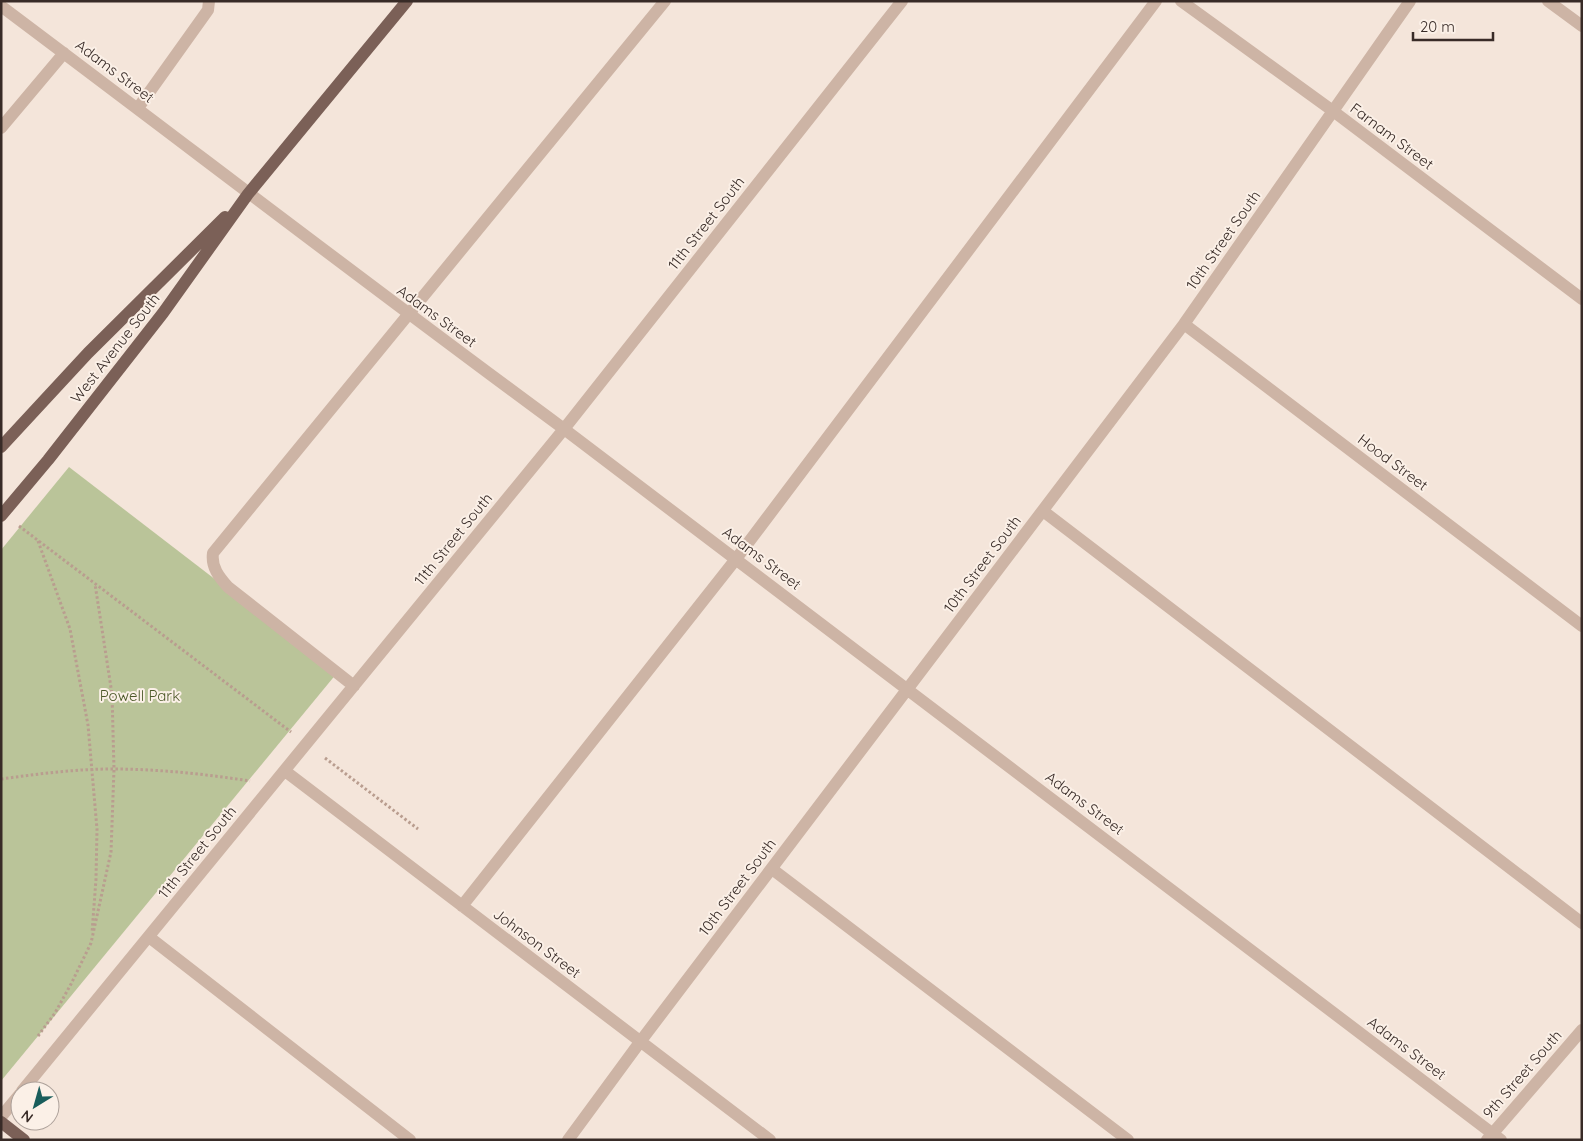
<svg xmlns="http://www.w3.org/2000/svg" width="1583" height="1141" font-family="Quicksand,sans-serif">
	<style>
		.green { fill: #bac499 }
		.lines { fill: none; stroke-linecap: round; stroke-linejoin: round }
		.path { stroke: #b99d8f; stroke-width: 3; stroke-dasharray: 2.5 2.5; stroke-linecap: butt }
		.minor { stroke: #cdb4a5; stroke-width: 12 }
		.major { stroke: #7b6057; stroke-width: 12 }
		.labels { text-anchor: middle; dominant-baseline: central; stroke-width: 4; stroke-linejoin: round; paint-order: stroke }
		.street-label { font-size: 15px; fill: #382b27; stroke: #fbf0e7 }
		.park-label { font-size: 15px; fill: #4c5929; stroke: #fbf0e7 }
	</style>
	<rect width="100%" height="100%" fill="#f4e5da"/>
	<path class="green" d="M 69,467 L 337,673 L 1,1081 L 1,550 Z"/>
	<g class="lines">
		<path class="path" d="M 19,526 L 291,732
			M 38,541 L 70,629 L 88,725 L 97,829 L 96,879 L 92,933
			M 325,758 L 418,829
			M 1,779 C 38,774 75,769 112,769 C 158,769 205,774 250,781
			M 38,1036 L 55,1013 L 71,984 L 91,943 L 111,852 L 114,769 L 112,694 L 95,584"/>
		<path class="minor" d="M 1181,1 L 1333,111 L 1582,299
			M 1548,1 L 1582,26
			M 1,6 C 189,147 375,290 564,429 L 1501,1140
			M 138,108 L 208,10 L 209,1
			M 1,128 L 64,53
			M 1184,324 L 1582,626
			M 1043,511 L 1582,923
			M 354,686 L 228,587 C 219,577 211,567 213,553 L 665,1
			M 285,771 L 770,1140
			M 772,869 L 1128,1140
			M 462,906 L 736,559 L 1156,1
			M 149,937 L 410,1140
			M 22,1091 L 564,429 L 902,1
			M 1,1117 L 20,1094
			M 568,1140 L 640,1042 L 1184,324 L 1410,1
			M 1487,1140 L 1582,1030"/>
		<path class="major" d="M 1,447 L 88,353 L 225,217
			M 1,516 L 48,460 L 163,313 L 248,194 L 407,1
			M 1,1122 L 24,1140"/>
	</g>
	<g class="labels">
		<g class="street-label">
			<text transform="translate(115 71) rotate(37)">Adams Street</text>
			<text transform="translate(1392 136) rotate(37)">Farnam Street</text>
			<text transform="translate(706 223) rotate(-52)">11th Street South</text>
			<text transform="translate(1223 240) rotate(-55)">10th Street South</text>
			<text transform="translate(437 316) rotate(36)">Adams Street</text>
			<text transform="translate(115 348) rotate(-52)">West Avenue South</text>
			<text transform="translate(1393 462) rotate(37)">Hood Street</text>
			<text transform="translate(453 539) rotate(-51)">11th Street South</text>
			<text transform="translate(762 558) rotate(37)">Adams Street</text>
			<text transform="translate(982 564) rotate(-53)">10th Street South</text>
			<text transform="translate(1085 803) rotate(37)">Adams Street</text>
			<text transform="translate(197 852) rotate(-51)">11th Street South</text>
			<text transform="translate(737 887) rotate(-53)">10th Street South</text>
			<text transform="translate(537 943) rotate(37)">Johnson Street</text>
			<text transform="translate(1407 1048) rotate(37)">Adams Street</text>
			<text transform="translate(1522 1074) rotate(-49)">9th Street South</text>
		</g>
		<g class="park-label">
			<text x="140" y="695">Powell Park</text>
		</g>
	</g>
	<rect width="1583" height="1141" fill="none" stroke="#382b27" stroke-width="5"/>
	<g transform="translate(35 1106) rotate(217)"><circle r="24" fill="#fbf0e7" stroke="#ada19a"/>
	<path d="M0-4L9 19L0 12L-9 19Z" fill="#195d5b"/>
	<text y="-8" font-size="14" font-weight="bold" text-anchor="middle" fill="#382b27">N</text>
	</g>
	<path d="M1413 32v8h80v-8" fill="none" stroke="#382b27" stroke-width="2.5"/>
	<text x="1420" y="32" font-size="15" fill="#382b27" stroke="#fbf0e7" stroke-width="4" paint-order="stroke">20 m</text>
</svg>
